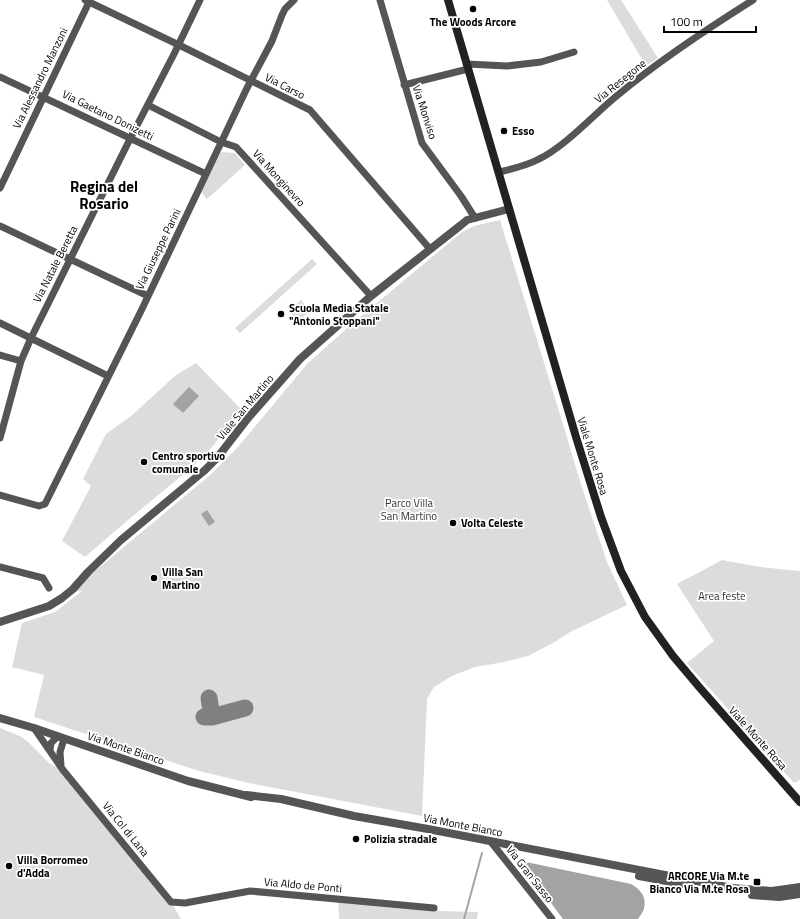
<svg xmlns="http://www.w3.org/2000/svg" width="800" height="919" font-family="'Titillium Web',sans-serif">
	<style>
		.green { fill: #dcdcdc }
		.water { fill: #a3a3a3 }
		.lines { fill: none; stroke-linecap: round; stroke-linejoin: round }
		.stream { stroke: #a3a3a3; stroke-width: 2 }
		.taxiway { stroke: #808080; stroke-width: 17 }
		.minor { stroke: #555; stroke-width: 7 }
		.tertiary { stroke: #555; stroke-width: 8 }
		.secondary { stroke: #222; stroke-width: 8 }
		.poi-dot { fill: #000; stroke: #fff; stroke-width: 1.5 }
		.labels { text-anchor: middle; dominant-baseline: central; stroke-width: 3.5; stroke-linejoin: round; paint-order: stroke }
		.poi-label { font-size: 11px; font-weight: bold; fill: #000; stroke: #fff; text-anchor: start }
		.street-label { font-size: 11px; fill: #000; stroke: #fff }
		.park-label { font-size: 11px; fill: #333; stroke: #fff }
		.district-label { font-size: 15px; font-weight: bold; fill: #000; stroke: #fff }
	</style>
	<rect width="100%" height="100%" fill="#fff"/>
	<path class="green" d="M 607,0 L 621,0 L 658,58 L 646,66 Z
		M 221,152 L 235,153 L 245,165 L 207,199 L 201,192 Z
		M 500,220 L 566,434 L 578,475 L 607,562 L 627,605 L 570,632 L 553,643 L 528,656 L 504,662 L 475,667 L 452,676 L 434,687 L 427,699 L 422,816 L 249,783 L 199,771 L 34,717 L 44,675 L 12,667 L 22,623 L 55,612 L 82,591 L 78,591 L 78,588 L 89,576 L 210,475 L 237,448 L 308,363 L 353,323 L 462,232 L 474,226 Z
		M 312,259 L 317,264 L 240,333 L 235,328 Z
		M 301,300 L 310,311 L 299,321 L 289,311 Z
		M 196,363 L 240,408 L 213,446 L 191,468 L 128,520 L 85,557 L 62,541 L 91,486 L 83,479 L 106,434 L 131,416 L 176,375 Z
		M 722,560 L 760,567 L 800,571 L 800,780 L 794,783 L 687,663 L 714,641 L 677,584 Z
		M 0,728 L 20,736 L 27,741 L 49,763 L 63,770 L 171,902 L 181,919 L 0,919 Z
		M 338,899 L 434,908 L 439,911 L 478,912 L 477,919 L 339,919 Z"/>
	<path class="water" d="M 189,387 L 199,396 L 183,413 L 173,404 Z
		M 207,510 L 215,522 L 209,526 L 201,514 Z
		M 526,862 L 631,884 C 640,889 647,897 644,908 C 644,911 640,916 638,919 L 563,919 L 524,867 Z"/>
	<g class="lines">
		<path class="stream" d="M 464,919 L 482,853"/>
		<path class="taxiway" d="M 209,698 L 212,717
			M 204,717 L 212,717 L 245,708"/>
		<path class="minor" d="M 85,0 L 179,45 L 310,110 L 430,249
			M 380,0 L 422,143 L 461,196 L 475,218
			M 467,64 L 507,66 L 541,62 L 574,52
			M 0,77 L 206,174
			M 404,85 L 468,69
			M 148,105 L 221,142 L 236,147 L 371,296
			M 499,172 C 512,169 526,166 539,159 C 566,146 595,113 619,94 C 661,59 707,29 753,0
			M 0,188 L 90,0
			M 0,226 L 148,296
			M 0,323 L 108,376
			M 0,355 L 21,361
			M 0,438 L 21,361 L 31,338 L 130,139 L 174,54 L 200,0
			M 0,495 L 39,506 L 45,504 L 142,309 L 247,88 L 272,41 L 282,15 L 285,9 L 294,0
			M 0,567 L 43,578 L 49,588
			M 34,728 L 63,770 L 171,902 L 185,903 L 250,891 L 434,908
			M 50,750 L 51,743 L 57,737
			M 61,766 L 60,752 L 64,739
			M 491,842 L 552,919"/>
		<path class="tertiary" d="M 0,622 L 49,606 L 62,598 L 73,589 L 88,572 L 121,540 L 205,470 L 217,458 L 248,418 L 300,359 L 371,296 L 461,225 L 467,220 L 509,209
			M 0,718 L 34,728 L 188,781 L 251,797
			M 246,795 L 281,799 L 354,816 L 428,829 L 732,888 L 772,891 L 800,887
			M 639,876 L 683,884
			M 752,895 L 779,897 L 800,894"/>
		<path class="secondary" d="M 448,0 L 576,437 L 601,517 L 621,571 L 645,617 L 673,656 L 700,688 L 800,802"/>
	</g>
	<g class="poi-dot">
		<circle cx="473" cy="9" r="4"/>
		<circle cx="504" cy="131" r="4"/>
		<circle cx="281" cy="314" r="4"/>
		<circle cx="144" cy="462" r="4"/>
		<circle cx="453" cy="523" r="4"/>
		<circle cx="154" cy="578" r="4"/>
		<circle cx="356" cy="839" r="4"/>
		<circle cx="9" cy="866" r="4"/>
		<rect x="753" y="878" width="8" height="8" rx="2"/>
	</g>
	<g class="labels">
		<g class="poi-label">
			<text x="473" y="22" text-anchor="middle">The Woods Arcore</text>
			<text x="512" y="131">Esso</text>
			<text x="289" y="308">Scuola Media Statale<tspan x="289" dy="13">"Antonio Stoppani"</tspan></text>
			<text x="152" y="456">Centro sportivo<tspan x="152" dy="13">comunale</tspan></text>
			<text x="461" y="523">Volta Celeste</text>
			<text x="162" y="572">Villa San<tspan x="162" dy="13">Martino</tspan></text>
			<text x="364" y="839">Polizia stradale</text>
			<text x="17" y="860">Villa Borromeo<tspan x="17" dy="13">d'Adda</tspan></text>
			<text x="749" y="876" text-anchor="end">ARCORE Via M.te<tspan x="749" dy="13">Bianco Via M.te Rosa</tspan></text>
		</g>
		<g class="street-label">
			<text transform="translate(40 78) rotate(-64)">Via Alessandro Manzoni</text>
			<text transform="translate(620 81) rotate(-39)">Via Resegone</text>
			<text transform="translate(285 86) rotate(27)">Via Carso</text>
			<text transform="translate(425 112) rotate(72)">Via Monviso</text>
			<text transform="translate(108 115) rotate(26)">Via Gaetano Donizetti</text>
			<text transform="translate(279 178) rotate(48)">Via Monginevro</text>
			<text transform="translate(158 249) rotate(-64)">Via Giuseppe Parini</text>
			<text transform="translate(55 264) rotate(-63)">Via Natale Beretta</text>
			<text transform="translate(245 407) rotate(-50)">Viale San Martino</text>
			<text transform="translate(593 456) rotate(73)">Viale Monte Rosa</text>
			<text transform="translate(758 738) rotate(48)">Viale Monte Rosa</text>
			<text transform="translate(126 748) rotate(19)">Via Monte Bianco</text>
			<text transform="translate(463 825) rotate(11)">Via Monte Bianco</text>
			<text transform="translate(126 829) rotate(51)">Via Col di Lana</text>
			<text transform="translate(530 874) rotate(52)">Via Gran Sasso</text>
			<text transform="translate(303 885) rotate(5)">Via Aldo de Ponti</text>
		</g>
		<g class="park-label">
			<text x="409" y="503">Parco Villa<tspan x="409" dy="13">San Martino</tspan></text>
			<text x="722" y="596">Area feste</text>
		</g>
		<g class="district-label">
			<text x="104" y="186">Regina del<tspan x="104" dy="17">Rosario</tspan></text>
		</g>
	</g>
	<path d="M664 26v6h92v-6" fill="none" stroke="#000000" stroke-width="2"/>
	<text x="670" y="26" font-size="12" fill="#000000" stroke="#ffffff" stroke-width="3" paint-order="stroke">100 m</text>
</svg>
